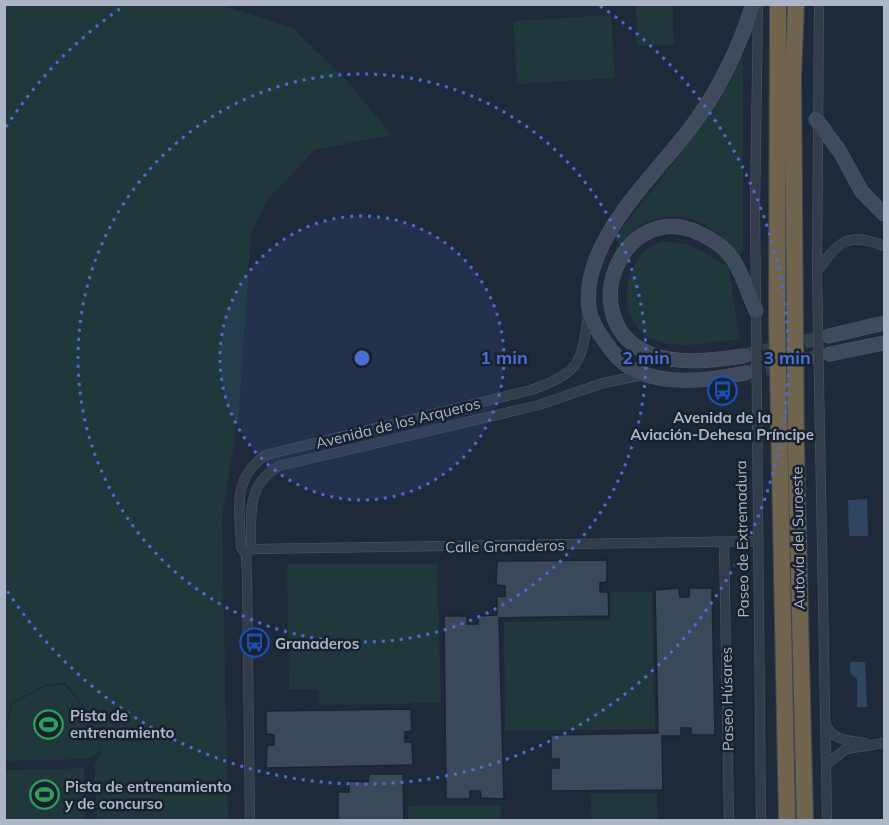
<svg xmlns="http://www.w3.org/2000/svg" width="889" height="825" font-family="Mulish,sans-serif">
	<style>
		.green { fill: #20373b }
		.water { fill: #304562 }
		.building { fill: #3a485a; stroke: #1a2330; stroke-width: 1.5 }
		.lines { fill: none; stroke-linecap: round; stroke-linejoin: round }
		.secondary-tunnel { stroke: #333f4f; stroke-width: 14; stroke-dasharray: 14 7; stroke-linecap: butt }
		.street-casing { stroke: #505968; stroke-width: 10 }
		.secondary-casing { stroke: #505968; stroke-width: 15 }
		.highway-casing { stroke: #3d4654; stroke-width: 18 }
		.street { stroke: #323c4a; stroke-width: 9 }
		.secondary { stroke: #404a5d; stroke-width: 14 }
		.highway { stroke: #71644e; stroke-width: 16 }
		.ring { fill: none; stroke: #486dd3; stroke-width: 3; stroke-dasharray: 3 6 }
		.labels { text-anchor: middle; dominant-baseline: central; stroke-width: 5; stroke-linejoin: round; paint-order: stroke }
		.poi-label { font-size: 15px; font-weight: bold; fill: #acb6c7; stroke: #18212e; text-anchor: start }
		.street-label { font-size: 15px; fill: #acb6c7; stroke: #18212e }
		.centre { fill: #486dd3; stroke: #18212e; stroke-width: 3 }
		.ring-label { font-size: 18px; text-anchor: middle; font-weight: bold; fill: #486dd3; stroke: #18212e; stroke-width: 5; stroke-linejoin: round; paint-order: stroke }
	</style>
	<rect width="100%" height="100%" fill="#1e2a3a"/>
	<path class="green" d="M 5,4 L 221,5 L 293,28 L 346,80 L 392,135 L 315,150 L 268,199 L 251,233 L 239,412 L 222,518 L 228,820 L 97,820 L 94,765 L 102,750 L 87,711 L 66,683 L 47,684 L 11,703 L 5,731 Z
		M 636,5 L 673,5 L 674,45 L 637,46 Z
		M 611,15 L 615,78 L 517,84 L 513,21 Z
		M 743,54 L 743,251 L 740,255 C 715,227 685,204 645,223 C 636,228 627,238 619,245 L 615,237 C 663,176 707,123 743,54 Z
		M 662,241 C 675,243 689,243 700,250 C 712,256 715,261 729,267 L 739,339 C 714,342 685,349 660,342 C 620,331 619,280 642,253 C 646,248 656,245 662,241 Z
		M 287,564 L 437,564 L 441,703 L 320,705 L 318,690 L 289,689 Z
		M 610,592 L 652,592 L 655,729 L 505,731 L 504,622 L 610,620 Z
		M 65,685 L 86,711 L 101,750 L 88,759 L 5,761 L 5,737 L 12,704 L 47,686 Z
		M 84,768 L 85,820 L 5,820 L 5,770 Z
		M 590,793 L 657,793 L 658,820 L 592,820 Z
		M 501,805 L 501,820 L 408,820 L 408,806 Z"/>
	<path class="water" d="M 867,499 L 868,536 L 849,536 L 848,500 Z
		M 850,662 L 865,662 L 867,707 L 857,707 L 857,679 L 850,673 Z"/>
	<path class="building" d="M 607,560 L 607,582 L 600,583 L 600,592 L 608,592 L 609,616 L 499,618 L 504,799 L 481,798 L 480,791 L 470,791 L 470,799 L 446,799 L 444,616 L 467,616 L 467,624 L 478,624 L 478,616 L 497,615 L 497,596 L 505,597 L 505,586 L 496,585 L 497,561 Z
		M 679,588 L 680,597 L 689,597 L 689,588 L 712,588 L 715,735 L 691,735 L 691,728 L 681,728 L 681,736 L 662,736 L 663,790 L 551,791 L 551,768 L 559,768 L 559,759 L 551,759 L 551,735 L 658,733 L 655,590 Z
		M 411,709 L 412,731 L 405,732 L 405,742 L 412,742 L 413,765 L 266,768 L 267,745 L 274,745 L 274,735 L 266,734 L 266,711 Z
		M 369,774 L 403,774 L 404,820 L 338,820 L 338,792 L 349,792 L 349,781 L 368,782 Z"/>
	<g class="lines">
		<path class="secondary-tunnel" d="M 743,356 L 829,336
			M 745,373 L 830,354"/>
		<defs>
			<path id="street" d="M 758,4 L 755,210 L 761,820
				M 819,4 L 817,272 L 827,820
				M 817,272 C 838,242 847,231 884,246
				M 724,542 L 729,820
				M 251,549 L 759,541
				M 248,552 L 251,549 C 252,514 245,486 279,466 L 539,405 L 603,383 L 643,375
				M 826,725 C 832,741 849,740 865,743
				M 826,765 L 846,749 L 884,743
				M 250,820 L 247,577 L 246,555 L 241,547 C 240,510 231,478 266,455 L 531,390 C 580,372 582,364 588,314"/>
			<path id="secondary" d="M 816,119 L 840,152 L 862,192 L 884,214
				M 829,336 L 884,323
				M 830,354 L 884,343
				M 743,356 C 714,360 682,365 653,355 C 569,325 622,192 703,235 C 715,241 727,249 734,261 C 743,276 749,295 756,311
				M 745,373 C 704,382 641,390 612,351 C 603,339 591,324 589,308 C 580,239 661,171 697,119 C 722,84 740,45 753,4"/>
			<path id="highway" d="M 778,4 L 777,322 L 787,820
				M 796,4 L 793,77 L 796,450 L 805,820"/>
		</defs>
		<use href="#street" class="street-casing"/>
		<use href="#secondary" class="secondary-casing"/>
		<use href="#highway" class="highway-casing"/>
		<use href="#street" class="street"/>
		<use href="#secondary" class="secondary"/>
		<use href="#highway" class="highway"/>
	</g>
	<circle cx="362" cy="358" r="142" fill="#486dd3" fill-opacity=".12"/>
	<g class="ring">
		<circle cx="362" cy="358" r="142"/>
		<circle cx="362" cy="358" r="284"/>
		<path d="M6 127A425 425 0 0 1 124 6M600 6A425 425 0 1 1 6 589"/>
	</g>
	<defs>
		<symbol id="bus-ring" viewBox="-11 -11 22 22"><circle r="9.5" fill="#18212e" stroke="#1a4fb4" stroke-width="1.5"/><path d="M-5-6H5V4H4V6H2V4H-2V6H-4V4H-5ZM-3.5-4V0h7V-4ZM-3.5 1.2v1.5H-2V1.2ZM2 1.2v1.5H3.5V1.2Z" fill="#1a4fb4"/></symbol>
		<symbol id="stadium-ring" viewBox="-11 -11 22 22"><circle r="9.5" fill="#18212e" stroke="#2e9e5b" stroke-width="1.5"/><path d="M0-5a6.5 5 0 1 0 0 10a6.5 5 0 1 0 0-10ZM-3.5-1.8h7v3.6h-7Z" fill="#2e9e5b"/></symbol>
	</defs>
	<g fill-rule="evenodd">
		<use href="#bus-ring" x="706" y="374" width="33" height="33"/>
		<use href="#bus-ring" x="238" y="626" width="33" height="33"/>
		<use href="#stadium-ring" x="32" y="708" width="33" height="33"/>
		<use href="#stadium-ring" x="28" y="778" width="33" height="33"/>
	</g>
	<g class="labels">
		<g class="poi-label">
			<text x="722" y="417" text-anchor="middle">Avenida de la<tspan x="722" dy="17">Aviación-Dehesa Príncipe</tspan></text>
			<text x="275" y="643">Granaderos</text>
			<text x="70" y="715">Pista de<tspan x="70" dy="17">entrenamiento</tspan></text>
			<text x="65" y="786">Pista de entrenamiento<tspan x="65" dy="17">y de concurso</tspan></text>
		</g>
		<g class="street-label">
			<text transform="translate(398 423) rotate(-14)">Avenida de los Arqueros</text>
			<text transform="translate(798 538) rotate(-91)">Autovía del Suroeste</text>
			<text transform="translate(742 539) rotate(-91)">Paseo de Extremadura</text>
			<text transform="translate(505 546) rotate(-1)">Calle Granaderos</text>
			<text transform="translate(727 699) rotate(-91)">Paseo Húsares</text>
		</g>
	</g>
	<circle cx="362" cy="358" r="9" class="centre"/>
	<g class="ring-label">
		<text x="504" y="364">1 min</text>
		<text x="646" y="364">2 min</text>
		<text x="787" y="364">3 min</text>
	</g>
	<rect width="889" height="825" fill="none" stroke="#acb6c7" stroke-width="12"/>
</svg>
